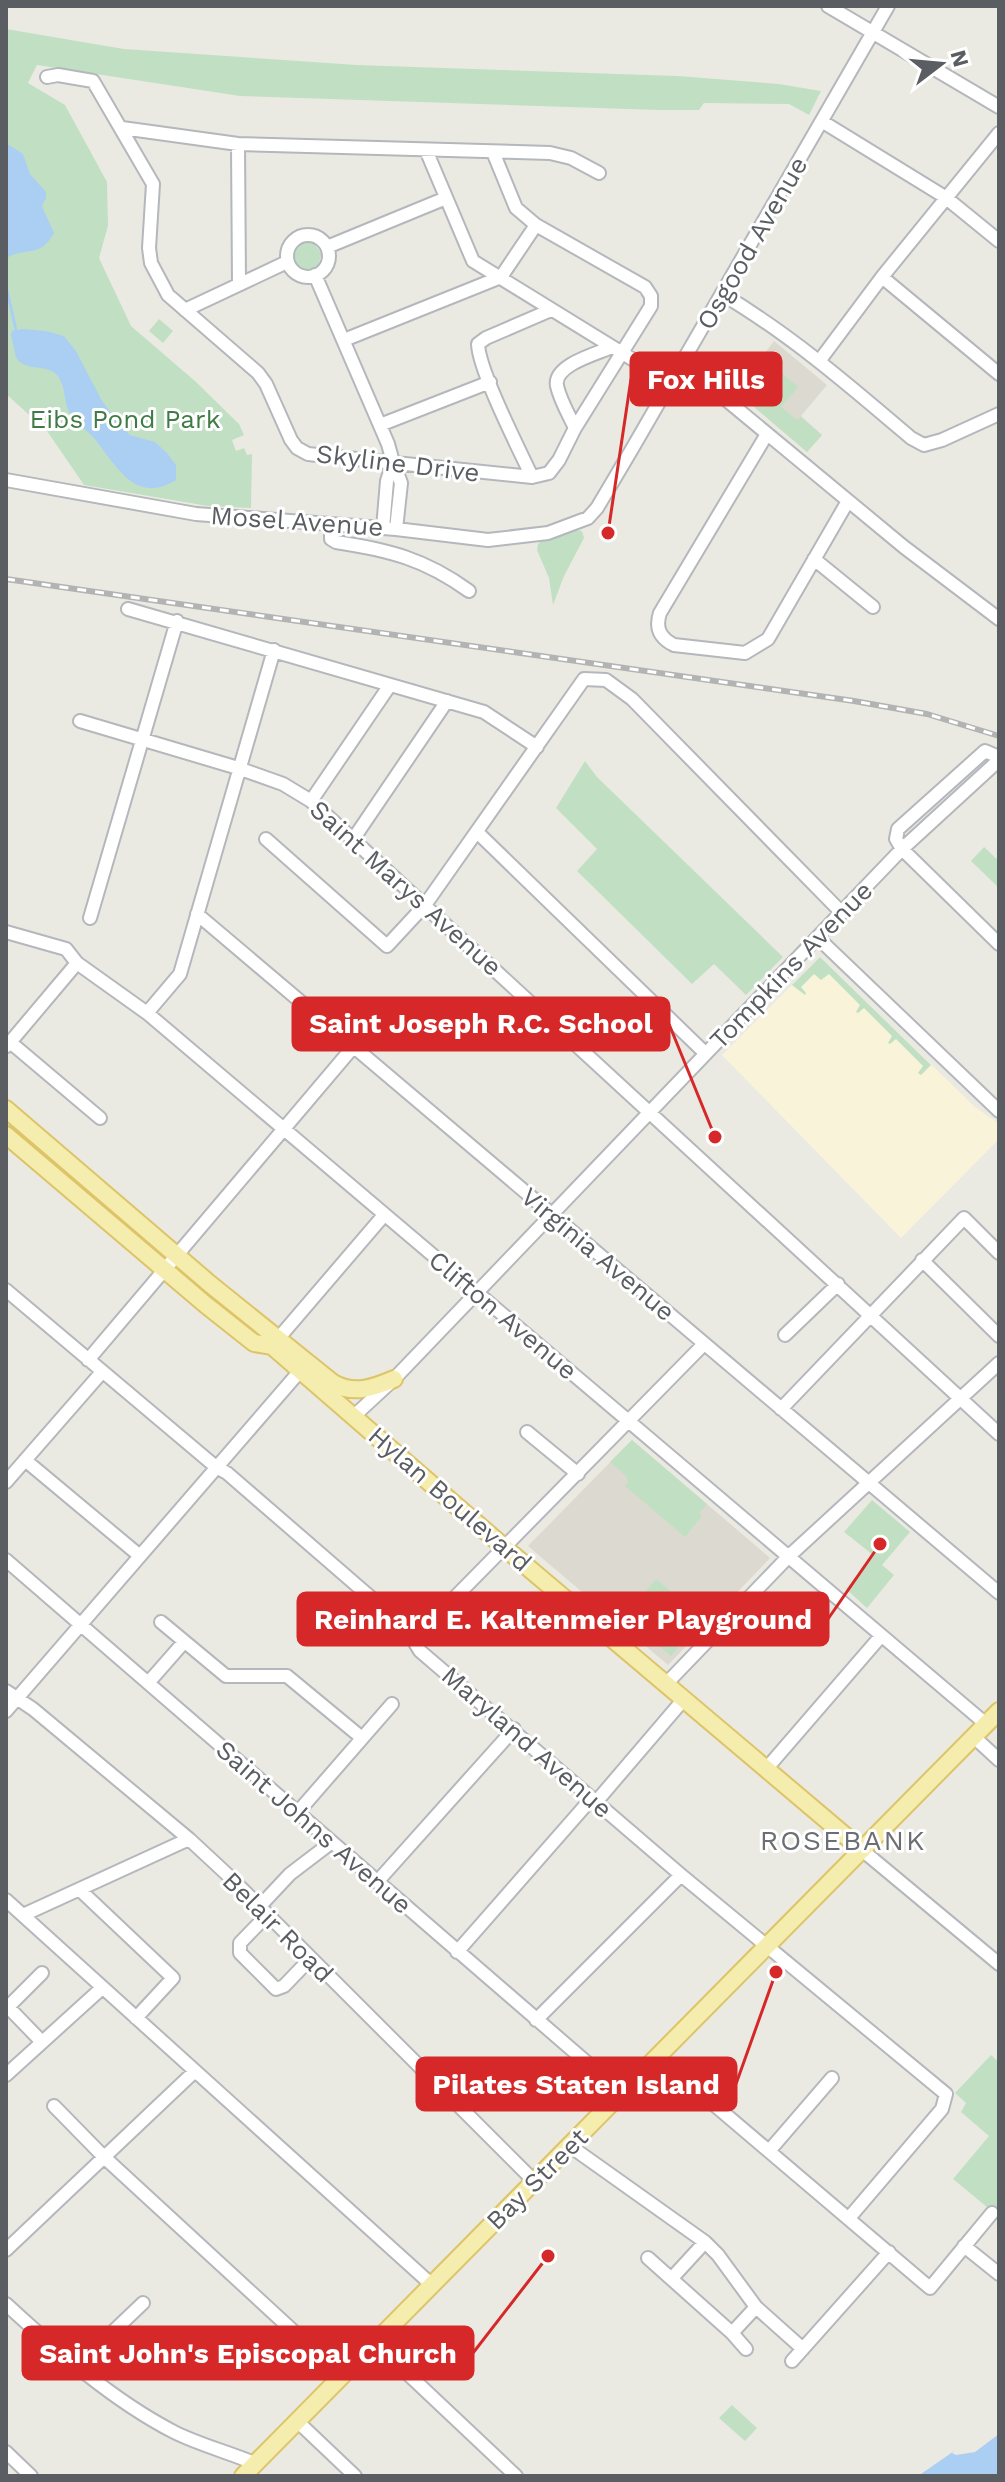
<svg xmlns="http://www.w3.org/2000/svg" width="1005" height="2482" font-family="'Work Sans',sans-serif">
	<style>
		.commercial { fill: #f9f3da }
		.education { fill: #dbd9d0 }
		.green { fill: #c1e0c3 }
		.water { fill: #aacff3 }
		.pier { fill: #ebeae2 }
		.lines { fill: none; stroke-linecap: round; stroke-linejoin: round }
		.stream { stroke: #aacff3; stroke-width: 3 }
		.minor-casing { stroke: #b4b7bb; stroke-width: 16 }
		.major-casing { stroke: #dec468; stroke-width: 20 }
		.minor { stroke: #fff; stroke-width: 12 }
		.major { stroke: #f4edae; stroke-width: 16 }
		.rail-casing { stroke: #b2b3b3; stroke-width: 6 }
		.rail { stroke: #fff; stroke-width: 3; stroke-dasharray: 9; stroke-linecap: butt }
		.labels { text-anchor: middle; dominant-baseline: central; stroke-width: 6; stroke-linejoin: round; paint-order: stroke }
		.street-label { font-size: 26px; fill: #5a5d61; stroke: #fff }
		.park-label { font-size: 26px; fill: #3f7c45; stroke: #fff }
		.neighbourhood-label { font-size: 28px; letter-spacing: 2px; fill: #6b6f73; stroke: #fff }
		.leader { fill: none; stroke: #d62828; stroke-width: 3 }
		.callout-dot { fill: #d62828; stroke: #fff; stroke-width: 3 }
		.callout { fill: #d62828; stroke: #d62828; stroke-width: 3 }
		.callout-label { font-size: 28px; text-anchor: middle; font-weight: bold; fill: #fff }
	</style>
	<rect width="100%" height="100%" fill="#ebeae2"/>
	<path class="commercial" d="M 820,957 L 975,1107 L 999,1124 L 999,1139 L 901,1238 L 722,1055 Z"/>
	<path class="education" d="M 774,341 L 827,385 L 801,416 L 822,435 L 807,452 L 736,391 Z
		M 632,1440 L 770,1558 L 668,1665 L 528,1546 Z"/>
	<path class="green" d="M 6,29 L 124,49 L 357,65 L 678,76 L 779,84 L 821,91 L 809,115 L 789,104 L 704,103 L 699,110 L 658,110 L 240,96 L 37,65 L 28,83 L 65,105 L 107,182 L 108,226 L 99,258 L 131,326 L 195,381 L 239,424 L 244,435 L 232,440 L 236,451 L 244,448 L 247,455 L 252,454 L 251,508 L 208,506 L 84,485 L 47,431 L 6,394 Z
		M 302,241 L 312,242 L 322,253 L 318,266 L 311,271 L 298,269 L 292,261 L 294,247 Z
		M 159,319 L 173,331 L 163,343 L 149,331 Z
		M 779,371 L 798,387 L 781,407 L 797,420 L 801,417 L 822,435 L 807,452 L 741,396 L 751,382 L 762,391 Z
		M 576,530 L 582,531 L 584,538 L 564,576 L 553,605 L 549,578 L 537,550 L 538,544 L 543,540 Z
		M 585,761 L 597,777 L 783,957 L 746,995 L 714,964 L 692,984 L 577,871 L 597,849 L 556,808 Z
		M 984,847 L 999,861 L 999,888 L 971,861 Z
		M 820,957 L 931,1065 L 921,1075 L 918,1073 L 923,1066 L 896,1039 L 890,1044 L 888,1043 L 892,1036 L 864,1008 L 858,1013 L 856,1012 L 860,1005 L 829,974 L 821,980 L 814,974 L 801,987 L 806,993 L 805,995 L 792,985 Z
		M 6,1123 L 39,1146 L 159,1248 L 157,1250 L 6,1130 Z
		M 632,1440 L 707,1504 L 699,1513 L 702,1516 L 685,1537 L 625,1486 L 628,1482 L 626,1476 L 610,1462 Z
		M 872,1500 L 910,1532 L 882,1565 L 894,1575 L 867,1608 L 846,1589 L 873,1555 L 844,1532 Z
		M 656,1579 L 702,1618 L 671,1656 L 625,1617 Z
		M 991,2055 L 999,2062 L 999,2217 L 953,2179 L 989,2136 L 961,2112 L 966,2103 L 955,2093 Z
		M 732,2405 L 757,2428 L 745,2441 L 719,2418 Z"/>
	<path class="water" d="M 6,143 L 23,154 L 30,174 L 46,192 L 46,198 L 42,206 L 54,233 C 41,257 30,247 8,257 L 6,278 Z
		M 23,329 L 46,331 L 64,336 L 76,351 L 101,399 L 119,424 L 130,435 L 155,442 L 167,453 L 176,465 L 176,480 C 136,505 117,467 97,442 C 89,430 74,424 68,410 C 64,399 65,384 57,375 C 47,364 25,371 17,359 C 14,353 13,341 11,335 L 12,331 Z
		M 999,2420 L 999,2476 L 918,2476 Z"/>
	<path class="pier" d="M 999,2416 L 999,2434 L 975,2452 L 956,2455 L 952,2453 L 978,2428 Z"/>
	<g class="lines">
		<path class="stream" d="M 6,286 L 16,330"/>
		<defs>
			<path id="minor" d="M 828,6 L 999,107
				M 47,77 L 58,75 L 93,81 L 153,184 L 149,248 L 151,263 L 168,295 L 258,373 L 266,384 L 291,440 L 297,448 L 308,454 L 532,477 L 549,473 L 559,460 L 575,428 L 651,306 L 651,296 L 645,287 L 536,225 L 516,208 L 493,152
				M 823,122 L 945,197 L 999,241
				M 122,128 L 238,144 L 550,153 L 571,158 L 599,173
				M 238,144 L 239,284
				M 426,150 L 473,261 L 671,383
				M287 256a21 21 0 1 1 42 0a21 21 0 1 1-42 0Z
				M 327,247 L 446,198
				M 315,275 L 388,444 L 393,462
				M 882,277 L 999,374
				M 722,294 C 791,335 850,386 911,438 L 924,445 L 942,440 L 999,414
				M 185,310 L 287,262
				M 344,340 L 501,277 L 536,225
				M 820,360 L 882,277 L 999,133
				M 683,364 L 904,547 L 999,619
				M 380,425 L 490,382
				M 575,428 C 569,415 560,400 557,386 C 553,365 596,354 612,347
				M 767,434 L 660,613 C 655,628 660,638 674,645 L 745,653 L 768,639 L 848,501
				M 532,477 C 519,449 479,371 478,344 L 486,338 L 551,310
				M 6,480 L 196,514 L 396,529 L 488,540 L 548,533 L 588,518 L 597,508 L 632,449 L 888,6
				M 331,524 L 331,539 L 336,542 C 389,550 425,559 469,591
				M 383,528 L 387,481 L 393,462 L 401,483 L 396,529
				M 814,559 L 873,607
				M 128,609 L 484,712 L 537,747
				M 80,721 L 238,768 L 283,784 L 311,801 L 999,1434
				M 999,757 L 985,751 L 898,829 L 896,839 L 902,849 L 999,944
				M 311,801 L 390,685
				M 477,832 L 705,1053
				M 354,838 L 447,701
				M 266,839 L 387,946 L 425,905 L 584,679 L 606,680 L 632,699 L 842,913
				M 197,914 L 999,1593
				M 90,918 L 177,621
				M 6,932 L 66,949 L 77,963 L 147,1013 L 986,1724
				M 818,938 L 999,1111
				M 147,1013 L 180,974 L 274,650
				M 10,1042 L 100,1118
				M 7,1046 L 77,963
				M 922,1260 L 999,1336
				M 6,1290 L 216,1467 L 227,1473 L 406,1628 L 420,1651 L 681,1875 L 946,2094 L 942,2109 L 849,2218
				M 785,1335 L 838,1284
				M 277,1340 L 384,1215
				M 88,1360 L 354,1046
				M 781,1409 L 964,1218 L 999,1253
				M 354,1416 L 394,1379 L 902,849 L 999,760
				M 527,1432 L 578,1474
				M 25,1460 L 140,1556
				M 6,1482 L 102,1372
				M 6,1560 L 622,2093
				M 161,1622 L 226,1676 L 287,1676 L 362,1738
				M 413,1640 L 704,1344
				M 148,1683 L 184,1642
				M 666,1684 L 788,1557 L 999,1363
				M 6,1691 L 33,1709 L 189,1839 L 231,1878 L 534,2181
				M 6,1711 L 300,1371
				M 974,1737 L 999,1760
				M 767,1768 L 881,1636
				M 596,1802 L 684,1699
				M 298,1812 L 392,1704
				M 862,1850 L 999,1964
				M 377,1882 L 514,1729
				M 80,1890 L 173,1978 L 136,2018
				M 6,1900 L 432,2285
				M 260,1906 L 290,1874 L 332,1842
				M 268,1914 L 240,1943 L 240,1953 L 276,1989 L 284,1986 L 310,1959
				M 23,1915 L 189,1839
				M 457,1952 L 592,1798
				M 8,2007 L 42,2042
				M 6,2009 L 42,1973
				M 536,2020 L 681,1875
				M 658,2057 L 930,2288 L 992,2213
				M 6,2075 L 102,1988
				M 54,2106 L 104,2157 L 342,2376
				M 570,2146 L 705,2242 L 718,2255 L 756,2307 L 803,2349
				M 769,2151 L 832,2078
				M 964,2246 L 999,2274
				M 6,2250 L 194,2072
				M 648,2258 L 732,2333 L 746,2349
				M 672,2278 L 705,2242
				M 6,2304 C 57,2351 112,2400 174,2432 C 200,2445 228,2452 254,2463
				M 732,2333 L 756,2307
				M 375,2343 L 516,2476
				M 792,2361 L 889,2252
				M 77,2366 L 143,2303
				M 297,2421 L 355,2476
				M 6,2452 L 31,2476"/>
			<path id="major" d="M 6,1109 L 210,1284 L 333,1383 C 354,1395 373,1388 394,1379
				M 6,1135 L 206,1305 L 254,1343 L 272,1346 L 505,1548 L 862,1850
				M 243,2476 L 999,1711"/>
		</defs>
		<use href="#minor" class="minor-casing"/>
		<use href="#major" class="major-casing"/>
		<use href="#minor" class="minor"/>
		<use href="#major" class="major"/>
		<defs>
			<path id="rail" d="M 6,579 L 854,701 L 927,714 L 999,736"/>
		</defs>
		<use href="#rail" class="rail-casing"/>
		<use href="#rail" class="rail"/>
	</g>
	<g class="labels">
		<g class="street-label">
			<text transform="translate(752 243) rotate(-60)">Osgood Avenue</text>
			<text transform="translate(398 463) rotate(7)">Skyline Drive</text>
			<text transform="translate(297 521) rotate(4)">Mosel Avenue</text>
			<text transform="translate(406 888) rotate(42)">Saint Marys Avenue</text>
			<text transform="translate(791 965) rotate(-46)">Tompkins Avenue</text>
			<text transform="translate(598 1254) rotate(40)">Virginia Avenue</text>
			<text transform="translate(503 1315) rotate(40)">Clifton Avenue</text>
			<text transform="translate(450 1499) rotate(41)">Hylan Boulevard</text>
			<text transform="translate(527 1742) rotate(41)">Maryland Avenue</text>
			<text transform="translate(314 1827) rotate(41)">Saint Johns Avenue</text>
			<text transform="translate(278 1927) rotate(45)">Belair Road</text>
			<text transform="translate(537 2179) rotate(-45)">Bay Street</text>
		</g>
		<g class="park-label">
			<text x="125" y="419">Eibs Pond Park</text>
		</g>
		<g class="neighbourhood-label">
			<text x="843" y="1840">ROSEBANK</text>
		</g>
	</g>
	<path class="leader" d="M608 533L631 379M715 1137L669 1024M880 1544L828 1619M776 1972L736 2084M548 2256L473 2353"/>
	<g class="callout-dot">
		<circle cx="608" cy="533" r="8"/>
		<circle cx="715" cy="1137" r="8"/>
		<circle cx="880" cy="1544" r="8"/>
		<circle cx="776" cy="1972" r="8"/>
		<circle cx="548" cy="2256" r="8"/>
	</g>
	<g class="callout">
		<rect x="631" y="353" width="150" height="52" rx="8"/>
		<rect x="293" y="998" width="376" height="52" rx="8"/>
		<rect x="298" y="1593" width="530" height="52" rx="8"/>
		<rect x="417" y="2058" width="319" height="52" rx="8"/>
		<rect x="23" y="2327" width="450" height="52" rx="8"/>
	</g>
	<g class="callout-label">
		<text x="706" y="389">Fox Hills</text>
		<text x="481" y="1033">Saint Joseph R.C. School</text>
		<text x="563" y="1629">Reinhard E. Kaltenmeier Playground</text>
		<text x="576" y="2094">Pilates Staten Island</text>
		<text x="248" y="2363">Saint John's Episcopal Church</text>
	</g>
	<rect width="1005" height="2482" fill="none" stroke="#5a5d61" stroke-width="16"/>
	<g transform="translate(941 64) rotate(74)" stroke="#ffffff" stroke-width="6" paint-order="stroke">
	<path d="M0-6L14 30L0 20L-14 30Z" fill="#5a5d61"/>
	<text y="-12" font-size="22" font-weight="bold" text-anchor="middle" fill="#5a5d61">N</text>
	</g>
</svg>
